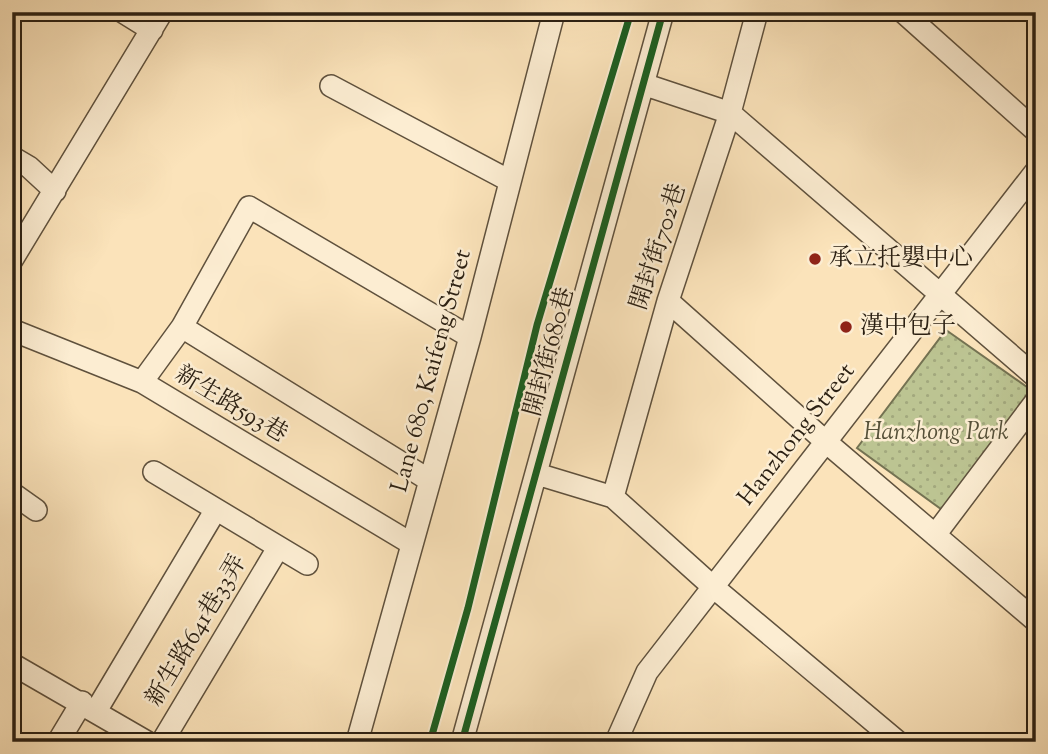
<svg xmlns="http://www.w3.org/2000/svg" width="1048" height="754" font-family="'Sorts Mill Goudy','Noto Serif TC',serif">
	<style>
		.park { fill: url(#park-dots); stroke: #747252; stroke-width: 2 }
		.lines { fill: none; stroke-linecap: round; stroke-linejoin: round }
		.minor-casing { stroke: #5f513d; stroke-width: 24 }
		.minor { stroke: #fcedd2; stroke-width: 21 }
		.cycleway-casing { stroke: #fcedd2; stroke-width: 11 }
		.cycleway { stroke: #1b5e20; stroke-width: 7 }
		.poi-dot { fill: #8f2418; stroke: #fcedd2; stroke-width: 2.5 }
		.labels { text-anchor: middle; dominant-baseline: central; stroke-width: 5; stroke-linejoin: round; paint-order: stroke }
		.street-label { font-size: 24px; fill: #2b2013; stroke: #fcedd2 }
		.poi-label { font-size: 24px; fill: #2b2013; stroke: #fcedd2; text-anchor: start }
		.park-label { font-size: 24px; font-style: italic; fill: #565139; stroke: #fcedd2 }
	</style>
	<defs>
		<pattern id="park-dots" width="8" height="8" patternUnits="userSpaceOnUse" patternTransform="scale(1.75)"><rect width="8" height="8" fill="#bcc492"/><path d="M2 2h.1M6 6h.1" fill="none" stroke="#a2a87d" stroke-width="1.8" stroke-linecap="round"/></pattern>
	</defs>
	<rect width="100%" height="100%" fill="#fbe3ba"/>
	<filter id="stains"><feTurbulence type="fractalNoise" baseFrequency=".00286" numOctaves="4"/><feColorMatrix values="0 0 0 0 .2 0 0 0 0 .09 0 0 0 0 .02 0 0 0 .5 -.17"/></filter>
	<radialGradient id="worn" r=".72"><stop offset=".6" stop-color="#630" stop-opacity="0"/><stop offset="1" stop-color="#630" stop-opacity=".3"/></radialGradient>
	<path class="park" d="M 946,330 L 1034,392 L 945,512 L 857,448 Z"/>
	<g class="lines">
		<defs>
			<path id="minor" d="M 123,12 L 152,30
				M 903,12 L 1036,131
				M 643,84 L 730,113 L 1036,377
				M 331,86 L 508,180
				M 12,157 L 29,167 L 55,191
				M 12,260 L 162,12
				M 668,301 L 826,442 L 1036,621
				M 182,327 L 429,480
				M 12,330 L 142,382 L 412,544
				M 142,382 L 182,327 L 249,207 L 470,337
				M 154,472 L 307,564
				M 537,474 L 613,497 L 712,586 L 898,742
				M 12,493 L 36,510
				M 613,497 L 668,301 L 730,113 L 757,12
				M 935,535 L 1036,401
				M 12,664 L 147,742
				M 96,711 L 215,511
				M 58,742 L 82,702
				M 162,742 L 278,548
				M 357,742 L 470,337 L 554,12
				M 462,742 L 663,12
				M 616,742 L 647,672 L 1036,171"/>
		</defs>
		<use href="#minor" class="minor-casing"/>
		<use href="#minor" class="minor"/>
		<defs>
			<path id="cycleway" d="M 430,742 L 468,608 L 537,325 L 631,12
				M 462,742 L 663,12"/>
		</defs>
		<use href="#cycleway" class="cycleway-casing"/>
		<use href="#cycleway" class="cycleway"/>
	</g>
	<g class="poi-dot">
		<circle cx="815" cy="259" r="7"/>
		<circle cx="846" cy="327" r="7"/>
	</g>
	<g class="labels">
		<g class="street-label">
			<text transform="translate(659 247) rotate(-72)">開封街702巷</text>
			<text transform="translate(550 352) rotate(-75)">開封街680巷</text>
			<text transform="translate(432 371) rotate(-75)">Lane 680, Kaifeng Street</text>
			<text transform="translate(231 405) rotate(31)">新生路593巷</text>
			<text transform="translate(797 435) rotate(-52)">Hanzhong Street</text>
			<text transform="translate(197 631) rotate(-59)">新生路641巷33弄</text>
		</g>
		<g class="poi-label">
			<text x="829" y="259">承立托嬰中心</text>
			<text x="860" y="327">漢中包子</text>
		</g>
		<g class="park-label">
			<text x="936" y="433">Hanzhong Park</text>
		</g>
	</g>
	<rect width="1048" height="754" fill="none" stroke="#fbe3ba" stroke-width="42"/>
	<rect x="14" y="14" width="1020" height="726" fill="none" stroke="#2b2013" stroke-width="3.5"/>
	<rect x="21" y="21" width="1006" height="712" fill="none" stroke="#2b2013" stroke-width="2"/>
	<rect width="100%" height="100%" filter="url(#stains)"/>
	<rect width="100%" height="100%" fill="url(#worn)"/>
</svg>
